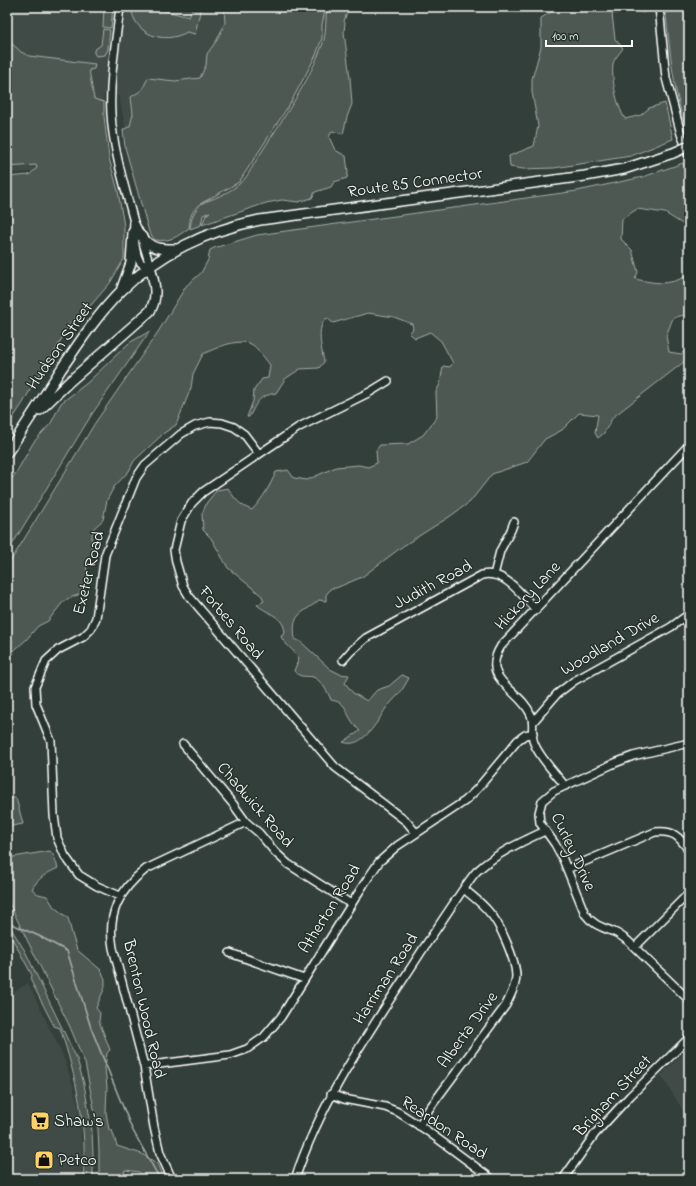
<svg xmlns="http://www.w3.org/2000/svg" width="696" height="1186" font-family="'Indie Flower',sans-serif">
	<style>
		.built { fill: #404c47 }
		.green { fill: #4d5853; stroke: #a6aca9 }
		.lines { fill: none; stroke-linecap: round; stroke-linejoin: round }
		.stream { stroke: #abb0ae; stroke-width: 1.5 }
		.minor-casing { stroke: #fff; stroke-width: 10 }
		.major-casing { stroke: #fff; stroke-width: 12 }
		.minor { stroke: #26332d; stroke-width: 7 }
		.major { stroke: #26332d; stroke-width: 9 }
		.major-bridge-casing { stroke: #fff; stroke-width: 12; stroke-linecap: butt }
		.major-bridge { stroke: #26332d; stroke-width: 9 }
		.labels { text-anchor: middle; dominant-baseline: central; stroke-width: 3; stroke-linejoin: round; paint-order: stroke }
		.street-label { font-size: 17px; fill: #fff; stroke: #26332d }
		.poi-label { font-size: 17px; fill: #fff; stroke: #26332d; text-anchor: start }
	</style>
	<rect width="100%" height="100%" fill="#333f3a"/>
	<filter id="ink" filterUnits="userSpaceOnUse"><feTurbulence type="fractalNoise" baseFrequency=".025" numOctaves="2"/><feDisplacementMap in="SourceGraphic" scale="8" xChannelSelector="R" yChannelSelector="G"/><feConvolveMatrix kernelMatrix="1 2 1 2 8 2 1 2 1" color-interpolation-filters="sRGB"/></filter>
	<g filter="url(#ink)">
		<path class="built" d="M 7,7 L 327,7 L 325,32 L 322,47 L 297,95 L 247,176 L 239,185 L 229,192 L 198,206 L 140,202 L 119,96 L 104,94 L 100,124 L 97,166 L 7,174 Z
			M 28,983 L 64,1058 L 73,1086 L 80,1114 L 83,1164 L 82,1179 L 7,1179 L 7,997 Z
			M 689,1048 L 689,1120 L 661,1075 Z"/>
		<path class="green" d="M 102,7 L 113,7 L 111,28 L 103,27 L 104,8 Z
			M 131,7 L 151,7 L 189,17 L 193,7 L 201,7 L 195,34 L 187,32 C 164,45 134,35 131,7 Z
			M 224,7 L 326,7 L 322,24 L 322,38 L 316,55 L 291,102 L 239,182 L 202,203 C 219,197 236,190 247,176 C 271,134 305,92 322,46 C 327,34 325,20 327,7 L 349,7 L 344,21 L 345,23 L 344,32 L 350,78 L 352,104 L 347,117 L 343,134 L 332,131 L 329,137 L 335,150 L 346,156 L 348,172 L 347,178 L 334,182 L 331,187 L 315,192 L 312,198 L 298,202 L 282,200 L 266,203 L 202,225 L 206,215 L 210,212 L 203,215 L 201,225 L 190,229 C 192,216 193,212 202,203 C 192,208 190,217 189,228 C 177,237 170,242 155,240 L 149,232 L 125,147 L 123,130 L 130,126 L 133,114 L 131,97 L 142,90 L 148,78 L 175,81 L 200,78 L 206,65 L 207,54 L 217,40 L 225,23 Z
			M 560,7 L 584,7 L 589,9 L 589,7 L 598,7 L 599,13 L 615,7 L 653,7 L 642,13 L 640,8 L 612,14 L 615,39 L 623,48 C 620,53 614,59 613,64 C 611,79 617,106 625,119 L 641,115 L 649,108 L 665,103 L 673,139 L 631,156 L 554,168 L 523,169 L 510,167 L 509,156 L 534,146 L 538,126 L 532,92 L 532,79 L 541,47 L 541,18 Z
			M 665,7 L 689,7 L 688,134 C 673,94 670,49 665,7 Z
			M 103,29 L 110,30 L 108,49 L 105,55 L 96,56 L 94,53 L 94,50 L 101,45 Z
			M 7,40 L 9,41 L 21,52 L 29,56 L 95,64 L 94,69 L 89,70 L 94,99 L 104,102 L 104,116 L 109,158 L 118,191 L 124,226 L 124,259 L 110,283 L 92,304 L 70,323 L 54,353 L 34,383 L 23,403 L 7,427 L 7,177 L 29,175 L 37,168 L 36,165 L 7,167 Z
			M 683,163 L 689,178 L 689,234 L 687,234 L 684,225 L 665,213 L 637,209 L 622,219 L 621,239 L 632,250 L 638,272 L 635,279 C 654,283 673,287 689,273 L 689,312 L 687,314 L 673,318 L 666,336 L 669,352 L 681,354 L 689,348 L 689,358 L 613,417 L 604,433 L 598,438 L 595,433 L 598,415 L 579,413 L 562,430 L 545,439 L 527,462 L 492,474 L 470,502 L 449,517 L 403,546 L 362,577 L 336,588 L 331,588 L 326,595 L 326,601 L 319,600 C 302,615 291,612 295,639 L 301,642 L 330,669 L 340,674 L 349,675 L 345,683 L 353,693 L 367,701 L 377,690 L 389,686 L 402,675 L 409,678 C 406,683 403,689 399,694 C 395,699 390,703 386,708 C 378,721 362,750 343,742 L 360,731 C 356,727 353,723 350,718 C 344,707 346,703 331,700 C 328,692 321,680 313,677 C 304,675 302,679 294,671 L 299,658 C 295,651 282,642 281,636 L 285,633 C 284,616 268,614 257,605 L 264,601 L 262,596 L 228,568 L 211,538 L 203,530 L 202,514 L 207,502 L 217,490 L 228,488 C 234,498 240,506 252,510 C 263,498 270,486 276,472 L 288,470 L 294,478 L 307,480 L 336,467 L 359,465 L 368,467 L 377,463 L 376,450 L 380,445 L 408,444 L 423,435 L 437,417 L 436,392 L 440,384 L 443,366 L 450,367 L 453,363 L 441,341 L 430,332 L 415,338 L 409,333 L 413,329 L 412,324 L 394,317 L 368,313 L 333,323 L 327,318 C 315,327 322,349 324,362 L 319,368 L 300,369 L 285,379 L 276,393 C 256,397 258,402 249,417 L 247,417 L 253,401 L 254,390 L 262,379 L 268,378 L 270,365 C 266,360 256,346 251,344 C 236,338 217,348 203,354 L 193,374 L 191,388 L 176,425 L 164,433 L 134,461 L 129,471 L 114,487 L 107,500 L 103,520 L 93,529 L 91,543 L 93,553 L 87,560 L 86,586 L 78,595 L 69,598 L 63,602 L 48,621 L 38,626 L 26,640 L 10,654 L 7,659 L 7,567 L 95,423 L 158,332 L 186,286 L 201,273 L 208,260 L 210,250 L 214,248 L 257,235 L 577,191 L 643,177 Z
			M 150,331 L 92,414 L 7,553 L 7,485 L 16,473 L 33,443 L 51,423 L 61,403 L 87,383 L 129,343 Z
			M 7,797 L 9,798 L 16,798 L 23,824 L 7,827 Z
			M 50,851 L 54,856 L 58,868 C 47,873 38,878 32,889 L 38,894 L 47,896 L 54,907 L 68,918 L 72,934 L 77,950 L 101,970 L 105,979 L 105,987 L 96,1008 L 100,1013 L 99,1021 L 110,1050 L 107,1053 L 105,1068 L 107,1087 L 106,1112 L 109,1130 L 112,1130 L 117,1146 L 142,1154 L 158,1164 L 165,1179 L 147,1179 L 139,1172 L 125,1170 L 122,1179 L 99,1179 L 99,1152 L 98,1129 L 85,1063 L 70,1027 L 7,899 L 7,858 Z
			M 7,922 L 25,951 L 77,1059 L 84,1084 L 92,1131 L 93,1154 L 93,1179 L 83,1179 C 88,1127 76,1077 60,1028 L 54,1026 L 31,981 L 32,975 L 13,940 L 7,936 Z"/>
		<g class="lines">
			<path class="stream" d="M 7,922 L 39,936 L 67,951 L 91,1028 L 132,1129 L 160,1179"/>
			<defs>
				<path id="minor" d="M 120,7 C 116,42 109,79 111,114 C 113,149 125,188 134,222 L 141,236 L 150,266 C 147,266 144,266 141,263 C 135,257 133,231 134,222
					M 659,7 L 666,78 L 681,134 L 689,155
					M 388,381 L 370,392 L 299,427 L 203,492 L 192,503 L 181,521 L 174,550 L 176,562 L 183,586 L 189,596 L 335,767 L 407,822 L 416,833
					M 494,575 L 500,551 L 511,530 L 514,522
					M 343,660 L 351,651 L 366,638 L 482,575 C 505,570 522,595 536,610
					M 533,722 L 557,694 L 574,681 L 671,627 L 689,614
					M 689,743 L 633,756 L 615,763 L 554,791 L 542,801 L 539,813 L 540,823 L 555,844 L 562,857 L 585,914 C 593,925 602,927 614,932 C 619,934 624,938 628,941 L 689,1000
					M 183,744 L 233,804 L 246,822 L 259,833 L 275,852 L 288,864 L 351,904
					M 565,786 C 555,773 539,757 534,743 C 530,734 535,724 531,715 C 521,689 479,681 501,646 L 689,445
					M 567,869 L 655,832 C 673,830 679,836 689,851
					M 120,896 L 97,886 L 79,875 L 65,856 L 57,838 L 54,815 L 51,741 L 36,704 L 35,687 L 46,661 L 58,650 L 83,637 L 91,629 L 96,618 L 105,555 L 136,478 L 145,465 L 181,434 L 195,426 L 210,422 L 222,423 L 234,427 L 244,434 L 259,454
					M 635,947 L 689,893
					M 230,953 L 304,979
					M 144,1066 L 230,1055 L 247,1049 L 264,1037 L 281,1017 L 364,884 L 379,862 L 397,846 L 465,801 L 478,788 L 518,740 L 525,735 L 533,733
					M 331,1094 L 344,1099 L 385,1107 L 398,1112 L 426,1130 L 492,1179
					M 419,1126 L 429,1109 L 506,1005 C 510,996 516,987 516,976 C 516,961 500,923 489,912 C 482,903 472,896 464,889
					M 172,1179 L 160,1153 L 154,1127 L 144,1066 L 113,948 C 107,914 119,890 146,869 L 246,822
					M 295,1179 C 323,1094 377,1021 425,946 C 438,927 451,907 464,888 C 468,883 472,876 477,871 C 497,853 521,842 545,831
					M 563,1179 L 595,1134 L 630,1096 L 689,1038"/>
				<path id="major" d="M 141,236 C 152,250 161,249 178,249
					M 122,288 L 131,263 L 133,232
					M 40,410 L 69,382 L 150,311 C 159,296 154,282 150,266
					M 7,453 C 25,426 43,398 60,371 C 79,343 97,315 121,291 C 158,254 208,230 260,220 L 585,176 L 624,169 L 673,153"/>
			</defs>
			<use href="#minor" class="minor-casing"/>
			<use href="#major" class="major-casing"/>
			<use href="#minor" class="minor"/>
			<use href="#major" class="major"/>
			<defs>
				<path id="major-bridge" d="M 673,153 L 689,146"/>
			</defs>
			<use href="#major-bridge" class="major-bridge-casing"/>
			<use href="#major-bridge" class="major-bridge"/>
		</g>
	</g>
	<defs>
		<symbol id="supermarket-square" viewBox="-11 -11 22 22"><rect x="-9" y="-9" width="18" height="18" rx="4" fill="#ffd166" stroke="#26332d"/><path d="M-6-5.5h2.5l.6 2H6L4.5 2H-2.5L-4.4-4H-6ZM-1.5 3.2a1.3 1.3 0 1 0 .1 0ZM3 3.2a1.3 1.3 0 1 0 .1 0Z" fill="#111"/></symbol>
		<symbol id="shop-square" viewBox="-11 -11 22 22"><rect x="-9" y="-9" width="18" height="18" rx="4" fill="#ffd166" stroke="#26332d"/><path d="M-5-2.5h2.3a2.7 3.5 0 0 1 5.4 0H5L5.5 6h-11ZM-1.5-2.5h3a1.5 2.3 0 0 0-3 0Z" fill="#111"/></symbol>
	</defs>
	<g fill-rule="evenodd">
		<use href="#supermarket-square" x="29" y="1110" width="22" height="22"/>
		<use href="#shop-square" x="33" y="1149" width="22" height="22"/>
	</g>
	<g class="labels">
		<g class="street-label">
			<text transform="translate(415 183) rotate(-8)">Route 85 Connector</text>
			<text transform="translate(60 346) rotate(-55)">Hudson Street</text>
			<text transform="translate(89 573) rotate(-76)">Exeter Road</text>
			<text transform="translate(433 585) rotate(-28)">Judith Road</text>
			<text transform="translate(528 596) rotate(-47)">Hickory Lane</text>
			<text transform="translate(231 623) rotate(50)">Forbes Road</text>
			<text transform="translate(610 644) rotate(-30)">Woodland Drive</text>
			<text transform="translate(255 805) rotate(49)">Chadwick Road</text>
			<text transform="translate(573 852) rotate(65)">Curley Drive</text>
			<text transform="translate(330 909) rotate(-58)">Atherton Road</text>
			<text transform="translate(386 979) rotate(-57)">Harriman Road</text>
			<text transform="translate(144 1009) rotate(77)">Brenton Wood Road</text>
			<text transform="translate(468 1030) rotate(-54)">Alberta Drive</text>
			<text transform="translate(613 1096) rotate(-47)">Brigham Street</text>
			<text transform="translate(444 1128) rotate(34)">Reardon Road</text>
		</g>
		<g class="poi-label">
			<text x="54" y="1121">Shaw's</text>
			<text x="58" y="1160">Petco</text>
		</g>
	</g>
	<rect width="696" height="1186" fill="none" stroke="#26332d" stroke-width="24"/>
	<rect x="12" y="12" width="672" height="1162" fill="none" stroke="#fff" stroke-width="1.5" filter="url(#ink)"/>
	<path d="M546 40v6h86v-6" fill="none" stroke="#ffffff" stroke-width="2"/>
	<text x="552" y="40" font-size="12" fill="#ffffff" stroke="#26332d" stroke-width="3" paint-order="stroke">100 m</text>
</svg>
